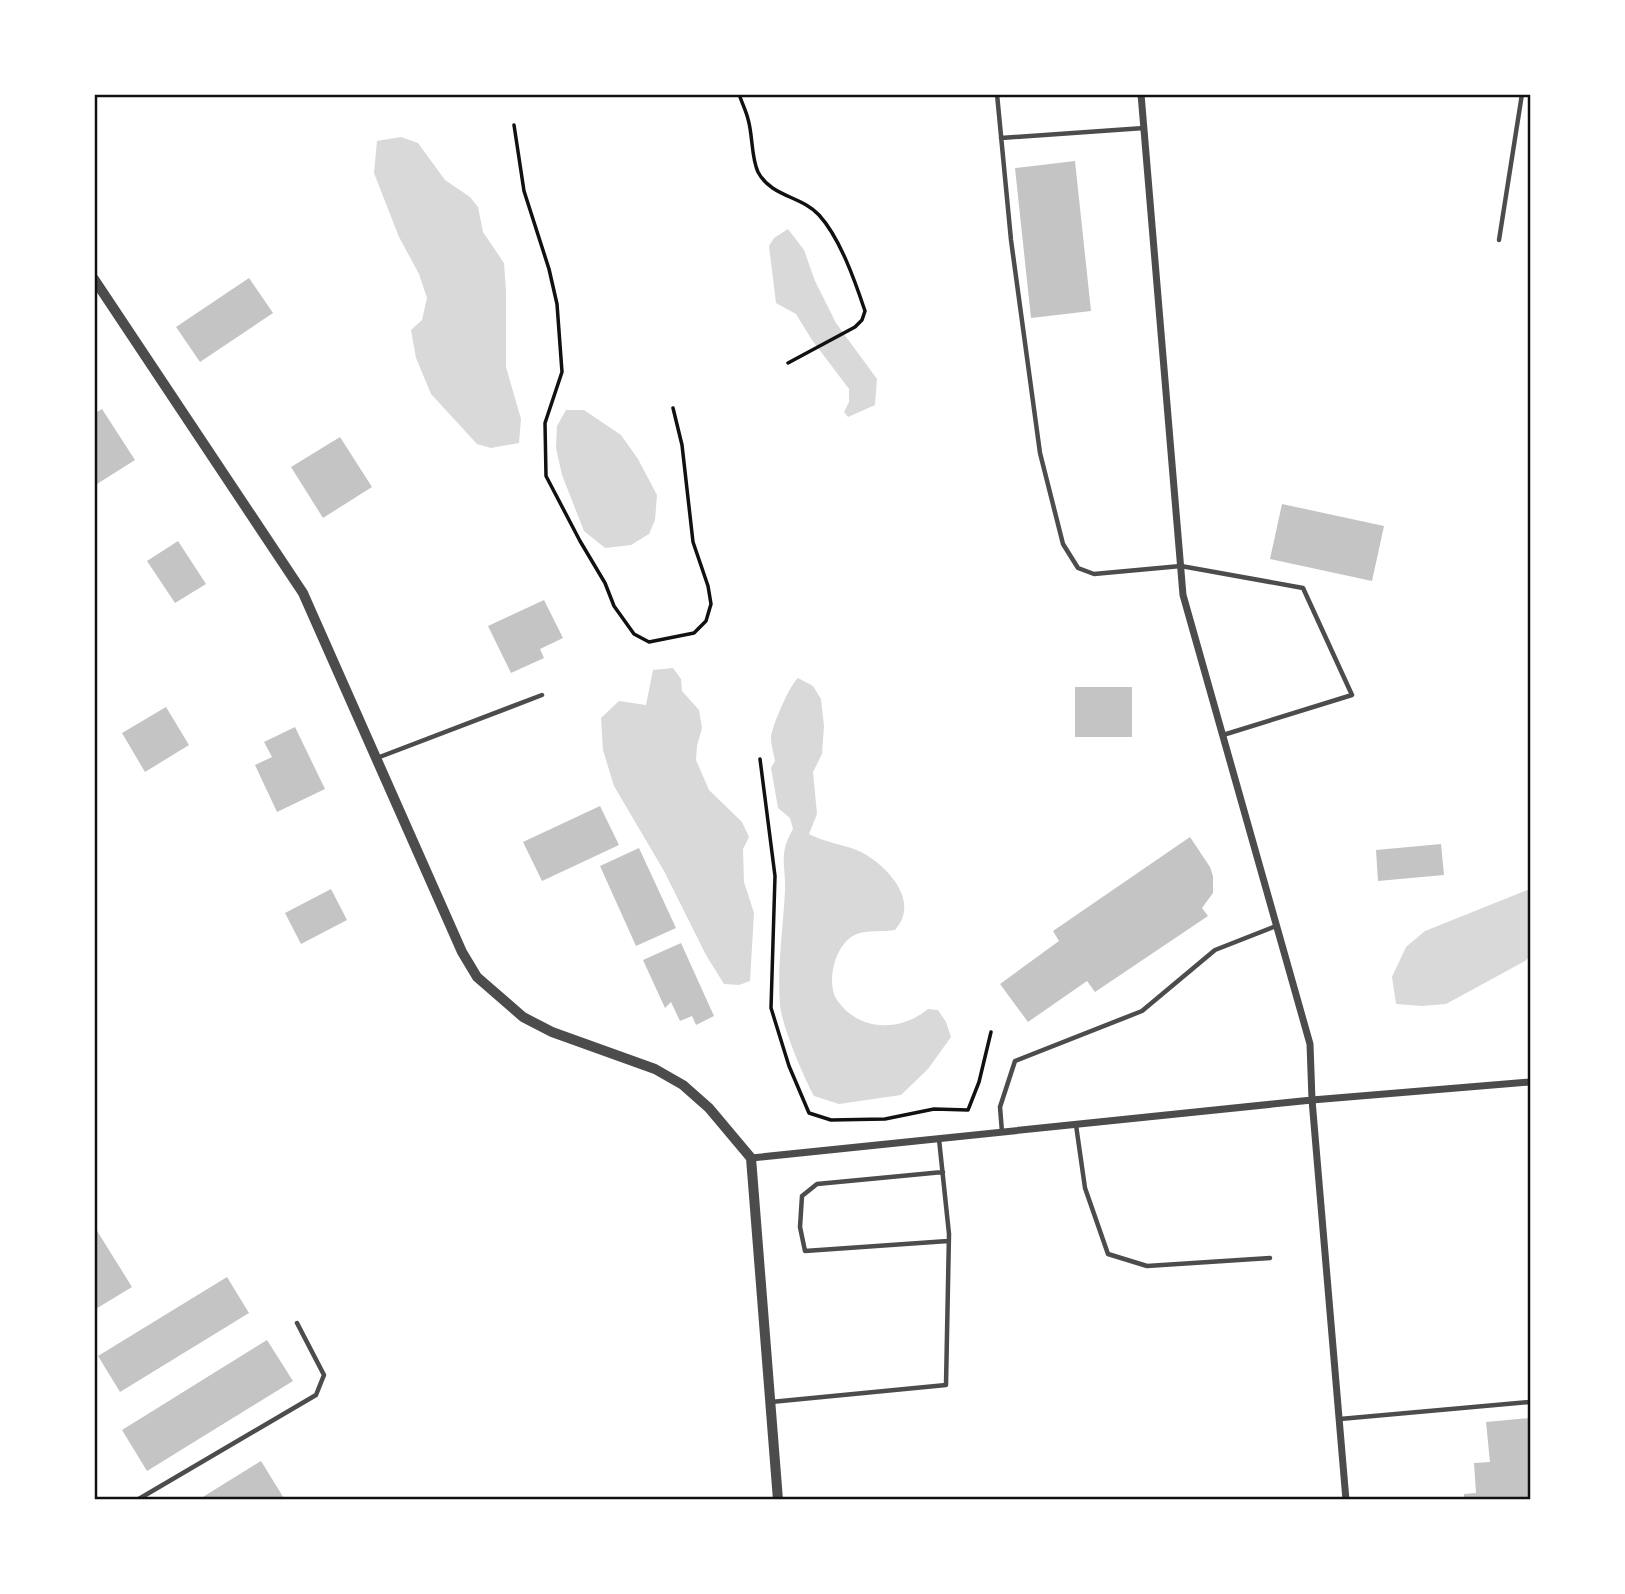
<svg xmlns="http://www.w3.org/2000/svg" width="1625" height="1594" font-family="'PT Sans',sans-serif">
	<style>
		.water { fill: #d9d9d9 }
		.building { fill: #c4c4c4 }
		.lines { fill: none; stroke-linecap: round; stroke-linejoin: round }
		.path { stroke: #111; stroke-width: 3.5 }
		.service { stroke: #4c4c4c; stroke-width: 4.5 }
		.minor { stroke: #4c4c4c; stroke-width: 7 }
		.tertiary { stroke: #4c4c4c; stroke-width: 10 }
		.neatline { fill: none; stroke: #111; stroke-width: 2.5 }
	</style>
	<rect width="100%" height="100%" fill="#fff"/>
	<path class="water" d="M 401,137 L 418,143 L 445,180 L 470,197 L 478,207 L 483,232 L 504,263 L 506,291 L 506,367 L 521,419 L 519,443 L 491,448 L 477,444 L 431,394 L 416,358 L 411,330 L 422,320 L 427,298 L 419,274 L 399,237 L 374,173 L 377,141 Z
		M 788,229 L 804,250 L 815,281 L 836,323 L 877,379 L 875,405 L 848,417 L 844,412 L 849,402 L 849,389 L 812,340 L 796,314 L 776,303 L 769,246 L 774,238 Z
		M 566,410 L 584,410 L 621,435 L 638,459 L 657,495 L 655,520 L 649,534 L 631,545 L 605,548 L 584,531 L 562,475 L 556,448 L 557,426 Z
		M 673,668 L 681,679 L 682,691 L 699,710 L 702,728 L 697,746 L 696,760 L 709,790 L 742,822 L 749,837 L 743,849 L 744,882 L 754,913 L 750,981 L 739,985 L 724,984 L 706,955 L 664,871 L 614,786 L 603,750 L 601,718 L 619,701 L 646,705 L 653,670 Z
		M 798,678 L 813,686 L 821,699 L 824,726 L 822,754 L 813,772 L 817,814 L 809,834 C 826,843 844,844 861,852 C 881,862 911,890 903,916 C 902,921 898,926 895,930 C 884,932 866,930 857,934 C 836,941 825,982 837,1000 C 859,1032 900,1032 928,1009 L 938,1010 L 946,1022 L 951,1037 L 928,1069 L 901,1095 L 839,1104 L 814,1096 C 803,1076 782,1026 780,1005 C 777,967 783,929 785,891 C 786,864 778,855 793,829 L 790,818 L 778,808 L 771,768 L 775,761 C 774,754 771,745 771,738 C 771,728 790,684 798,678 Z
		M 1530,889 L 1530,956 L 1525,961 L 1446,1004 L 1422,1006 L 1396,1004 L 1392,977 L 1406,947 L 1425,931 Z"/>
	<path class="building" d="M 1075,161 L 1091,311 L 1031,318 L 1015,168 Z
		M 249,278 L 273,313 L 200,362 L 176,327 Z
		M 102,409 L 135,460 L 97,484 L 94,479 L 94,414 Z
		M 340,437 L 372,487 L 323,518 L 291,467 Z
		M 1282,504 L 1384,526 L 1372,581 L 1270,559 Z
		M 178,541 L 206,584 L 175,603 L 147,561 Z
		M 544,600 L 563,638 L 540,649 L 544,658 L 511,673 L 488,626 Z
		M 1075,687 L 1132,687 L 1132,737 L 1075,737 Z
		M 166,707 L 189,745 L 145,772 L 122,733 Z
		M 295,727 L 325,789 L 277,812 L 255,765 L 272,757 L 264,742 Z
		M 600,806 L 619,845 L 542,881 L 523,842 Z
		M 1190,837 L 1210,867 L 1213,876 L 1213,893 L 1202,908 L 1208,916 L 1095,992 L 1087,981 L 1028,1022 L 1000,984 L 1059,941 L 1053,931 Z
		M 1441,844 L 1444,875 L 1378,881 L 1376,850 Z
		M 639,848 L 676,928 L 636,946 L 600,866 Z
		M 331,889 L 347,920 L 301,944 L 285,913 Z
		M 681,943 L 714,1016 L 696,1025 L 692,1016 L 680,1021 L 671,1002 L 665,1008 L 643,960 Z
		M 94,1226 L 132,1287 L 94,1310 Z
		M 227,1277 L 249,1313 L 120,1392 L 98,1356 Z
		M 267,1340 L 293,1381 L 147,1471 L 122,1430 Z
		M 1530,1418 L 1530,1500 L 1464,1500 L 1464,1494 L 1476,1493 L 1474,1463 L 1490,1462 L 1486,1422 Z
		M 261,1461 L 285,1500 L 198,1500 Z"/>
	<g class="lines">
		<path class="path" d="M 739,94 C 742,103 746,111 748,119 C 753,136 751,157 758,172 C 771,197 802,196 819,215 C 840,238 855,281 865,311 L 862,320 L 855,327 L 788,363
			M 514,125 L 524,191 L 549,269 L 557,304 L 562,372 L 545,423 L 546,476 L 580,541 L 605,583 L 614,606 L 634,634 L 649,642 L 694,633 L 706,621 L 711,604 L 708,586 L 693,542 L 682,445 L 673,408
			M 760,759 L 775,876 L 771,1008 L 789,1066 L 809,1113 L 831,1120 L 885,1119 L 934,1109 L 968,1110 L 979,1082 L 991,1032"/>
		<path class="service" d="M 997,94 L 1011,240 L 1040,453 L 1063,544 L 1078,568 L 1094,574 L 1181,566 L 1303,588 L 1352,695 L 1223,735
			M 1001,138 L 1144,128
			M 1499,240 L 1522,94
			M 377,758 L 542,695
			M 1076,1125 L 1085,1188 L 1108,1254 L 1147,1266 L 1270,1258
			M 1002,1132 L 1000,1107 L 1015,1061 L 1142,1011 L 1215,950 L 1276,926
			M 943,1172 L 817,1184 L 802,1196 L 800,1227 L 805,1251 L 948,1241
			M 771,1402 L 946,1385 L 949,1234 L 939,1139
			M 1340,1419 L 1530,1402
			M 137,1500 L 316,1395 L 324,1375 L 297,1323"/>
		<path class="minor" d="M 1141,94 L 1183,595 L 1310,1044 L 1312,1100 L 1346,1500
			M 751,1158 L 1312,1100 L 1530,1082"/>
		<path class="tertiary" d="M 94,279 L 303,593 L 462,952 L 477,977 L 523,1017 L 552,1032 L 655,1069 L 683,1085 L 709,1108 L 751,1158 L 778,1500"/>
	</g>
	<rect width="1625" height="1594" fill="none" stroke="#ffffff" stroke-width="192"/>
	<rect x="96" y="96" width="1433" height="1402" class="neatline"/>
</svg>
